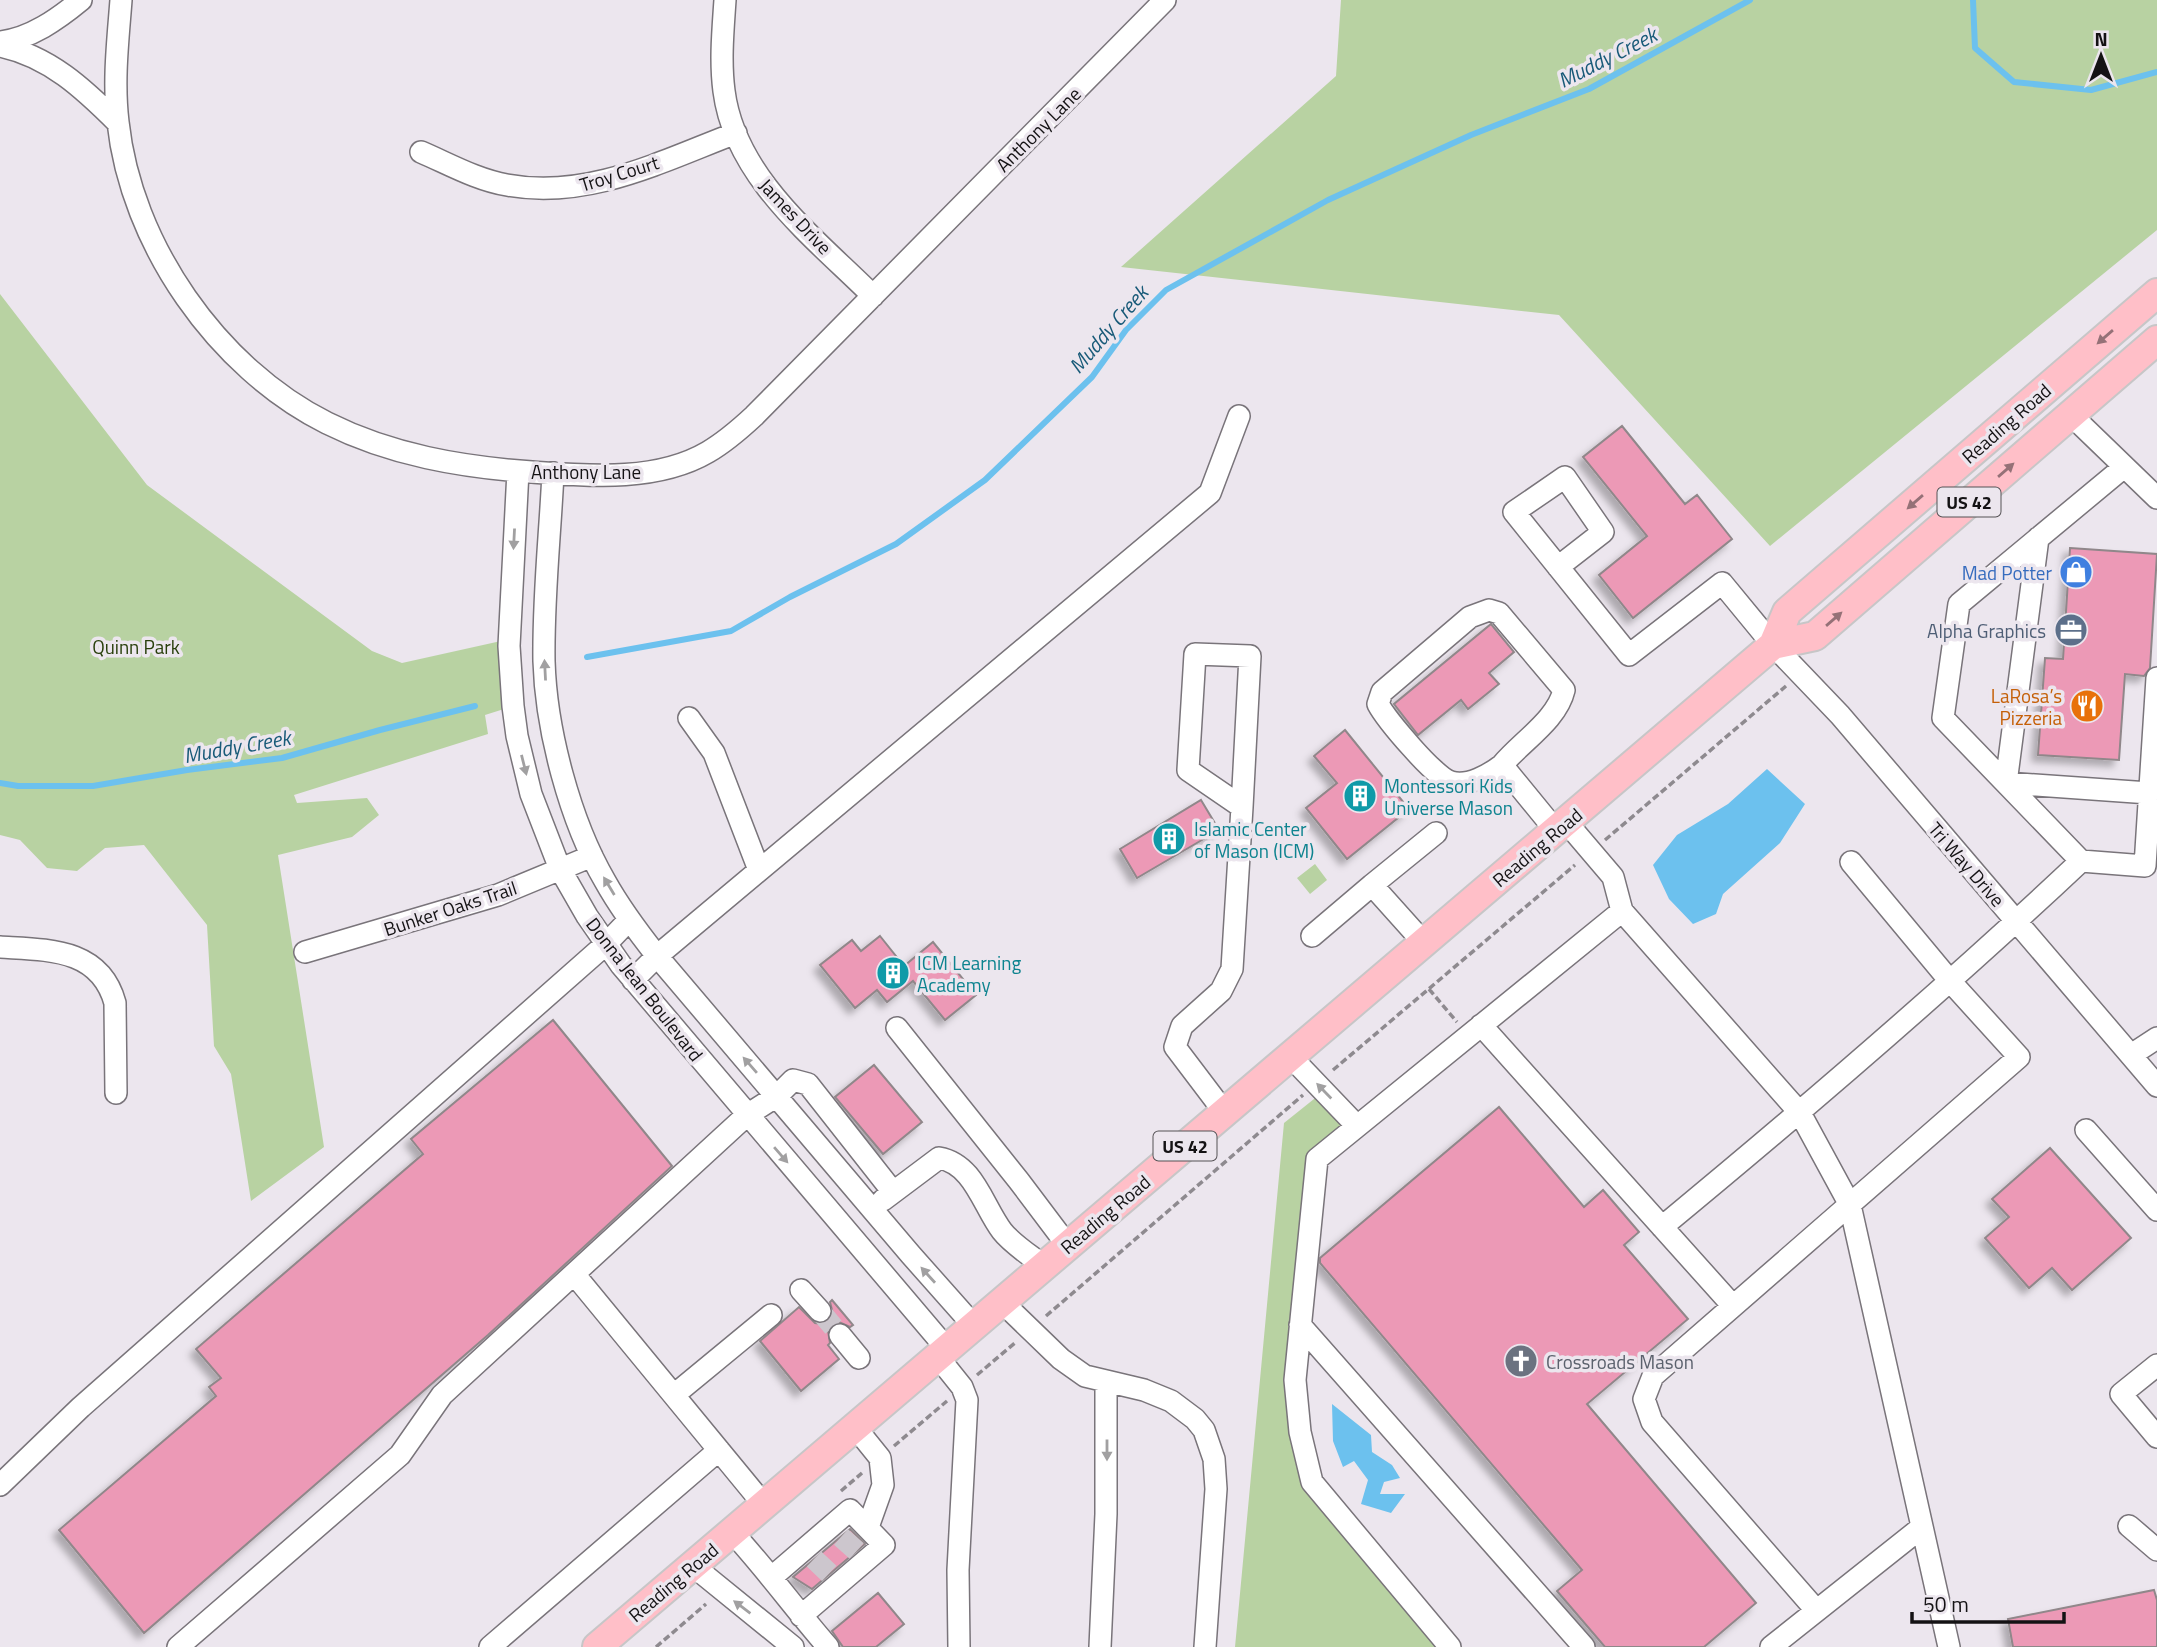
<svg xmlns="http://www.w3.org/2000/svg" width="2157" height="1647" font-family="'Titillium Web',sans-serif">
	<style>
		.green { fill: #b8d2a2 }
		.water { fill: #6cc1ee }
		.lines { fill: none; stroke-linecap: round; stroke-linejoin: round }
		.stream { stroke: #6cc1ee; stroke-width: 6 }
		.building { fill: #ec99b6; stroke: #90878a; stroke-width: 2; filter: url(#shadow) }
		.minor-tunnel { stroke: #ccc6cd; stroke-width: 21; stroke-dasharray: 21 10; stroke-linecap: butt }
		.minor-casing { stroke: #79747a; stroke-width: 24 }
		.major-casing { stroke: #c7c6c7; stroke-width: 32 }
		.path { stroke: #8e8a8f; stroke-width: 3.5; stroke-dasharray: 7 3.5; stroke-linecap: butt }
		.minor { stroke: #fff; stroke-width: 21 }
		.major { stroke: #ffbfc8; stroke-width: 28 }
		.oneway { fill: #957177 }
		.oneway2 { fill: #a1a0a1 }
		.labels { text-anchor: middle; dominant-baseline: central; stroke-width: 7; stroke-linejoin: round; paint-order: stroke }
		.shield { fill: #ece6ee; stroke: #555255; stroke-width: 2 }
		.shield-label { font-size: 18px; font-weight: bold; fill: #141214 }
		.street-label { font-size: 19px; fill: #141214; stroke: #ece6ee }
		.shop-label { font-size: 19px; fill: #366cbe; stroke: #ece6ee; text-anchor: end }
		.service-label { font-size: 19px; fill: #4e5e75; stroke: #ece6ee; text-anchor: end }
		.park-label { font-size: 19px; fill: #283f0b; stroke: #ece6ee }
		.food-label { font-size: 19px; fill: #c56008; stroke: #ece6ee; text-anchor: end }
		.culture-label { font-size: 19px; fill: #0d838f; stroke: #ece6ee; text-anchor: start }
		.worship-label { font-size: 19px; fill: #5b616d; stroke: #ece6ee; text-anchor: start }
		.water-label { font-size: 21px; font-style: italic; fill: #185a78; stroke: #ece6ee }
	</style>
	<defs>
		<filter id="shadow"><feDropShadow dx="-6" dy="6" stdDeviation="3.5" flood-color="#0004"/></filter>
	</defs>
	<rect width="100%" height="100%" fill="#ece6ee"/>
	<path class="green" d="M 1341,0 L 2157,0 L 2157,230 L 1770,546 L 1559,315 L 1121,267 L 1336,76 Z
		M 0,294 L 147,485 L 372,651 L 402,663 L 501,641 L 500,672 L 504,709 L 485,715 L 488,734 L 294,795 L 297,803 L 367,798 L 379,815 L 352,837 L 278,855 L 324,1147 L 251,1201 L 231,1074 L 214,1046 L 207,925 L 144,845 L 105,848 L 77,871 L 47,868 L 20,840 L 0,835 Z
		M 1315,864 L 1327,880 L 1310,894 L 1297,878 Z
		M 1324,1091 L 1357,1126 L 1317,1159 L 1295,1380 L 1312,1482 L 1450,1647 L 1235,1647 L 1284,1123 Z"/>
	<path class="water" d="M 1767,769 L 1805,804 L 1780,843 L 1723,894 L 1716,914 L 1693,924 L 1669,899 L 1653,865 L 1677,835 L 1728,804 Z
		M 1332,1404 L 1371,1435 L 1372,1452 L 1392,1465 L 1400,1478 L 1384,1482 L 1380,1494 L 1405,1494 L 1391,1513 L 1361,1504 L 1368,1480 L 1354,1461 L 1343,1467 L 1333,1441 Z"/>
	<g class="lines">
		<path class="stream" d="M 1973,0 L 1975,48 L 2014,82 L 2091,90 L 2157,72
			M 587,657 L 731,631 L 790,597 L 896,544 L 985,480 L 1092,377 L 1126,330 L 1166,290 L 1328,200 L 1471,135 L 1589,89 L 1750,0
			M 0,783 L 18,786 L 93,786 L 187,770 L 282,758 L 380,730 L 475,706"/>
	</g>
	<path class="building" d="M 1622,426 L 1685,504 L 1697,495 L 1732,539 L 1633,618 L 1599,575 L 1647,536 L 1583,457 Z
		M 2070,548 L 2157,554 L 2150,668 L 2144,676 L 2125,674 L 2119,760 L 2038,755 L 2045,658 L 2063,659 Z
		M 1491,624 L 1514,652 L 1489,673 L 1499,684 L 1468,709 L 1461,700 L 1418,735 L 1394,704 Z
		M 1345,730 L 1409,809 L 1347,859 L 1306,808 L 1337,783 L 1314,756 Z
		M 1201,800 L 1219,830 L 1137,878 L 1120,849 Z
		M 880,936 L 904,966 L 933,942 L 976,995 L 945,1020 L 913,981 L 887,1002 L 877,990 L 855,1008 L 820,965 L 852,940 L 861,951 Z
		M 553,1020 L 672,1166 L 488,1335 L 144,1633 L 59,1530 L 216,1396 L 209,1387 L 221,1378 L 196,1349 L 423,1154 L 411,1139 Z
		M 874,1065 L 922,1122 L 883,1154 L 835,1097 Z
		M 1499,1107 L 1584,1207 L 1603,1190 L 1639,1232 L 1624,1245 L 1688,1319 L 1587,1404 L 1756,1603 L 1704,1647 L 1605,1647 L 1557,1591 L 1582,1570 L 1320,1263 L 1320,1258 Z
		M 2050,1148 L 2131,1238 L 2072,1290 L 2052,1268 L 2029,1288 L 1985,1238 L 2009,1217 L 1992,1199 Z
		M 832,1300 L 853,1325 L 850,1327 L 839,1322 L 831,1325 L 828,1331 L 830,1343 L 828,1345 L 839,1359 L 801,1391 L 760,1341 L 799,1307 L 815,1323 L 822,1324 L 828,1321 L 833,1314 L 830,1302 Z
		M 850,1529 L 865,1544 L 812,1589 L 793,1577 Z
		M 2154,1590 L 2157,1600 L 2157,1647 L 2013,1647 L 2008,1619 Z
		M 878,1593 L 904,1624 L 876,1647 L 843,1647 L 832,1631 Z"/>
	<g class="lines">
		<path class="minor-tunnel" d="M 820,1311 L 840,1335
			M 841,1537 L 860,1554
			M 814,1559 L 834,1578"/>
		<defs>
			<path id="minor" d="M 121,0 C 118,40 113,81 118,122 C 131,244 217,368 327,423 C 391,455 461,467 532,472 C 589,476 657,482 708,452 C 725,442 740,429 754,416 L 1165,0
				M 725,0 C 723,30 720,61 724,91 C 735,178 816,239 873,296
				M 0,42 C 30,39 58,19 81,0
				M 0,46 C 49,56 84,89 118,123
				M 421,152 C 449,164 477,180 507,185 C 588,200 662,161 736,133
				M 2070,414 L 2157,498
				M 2124,467 L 1959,604 L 1943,718 L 2081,861 L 2145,866 L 2157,678
				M 518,471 L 509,646 L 513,706 L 517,736 L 531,794 L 560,869 L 587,916 L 621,965 L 947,1349
				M 553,473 C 550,536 543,598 544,661 C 546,730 570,821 605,881 C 620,908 638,932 657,956 L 911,1255 L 974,1326
				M 2038,538 L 2006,783 L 2149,793
				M 1558,567 L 1603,532 L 1565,477 L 1514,512 L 1629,655 L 1722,583 L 1773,645 L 1840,715 L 2157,1086
				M 689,718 L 714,753 L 759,870
				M 1502,765 C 1522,741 1557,720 1564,690 L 1499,613 L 1489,610 L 1470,617 L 1382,692 L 1378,704 C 1386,719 1435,778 1451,782 C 1468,787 1489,775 1502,765 L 1556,831
				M 1567,823 L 1613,877 L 1622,911 L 1800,1113 L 1850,1205 L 1949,1647
				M 1372,885 L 1436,833
				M 1312,936 L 1372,885 L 1424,943
				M 0,947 C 48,950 100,948 115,1003 L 116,1093
				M 305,952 L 498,895 L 592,856
				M 633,980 L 657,956 L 1210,493 L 1239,416
				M 1481,1025 L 1733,1306
				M 897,1028 L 1019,1181 L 1068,1246
				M 2131,1055 L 2157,1038
				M 1290,1056 L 1357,1126
				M 1225,1113 L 1175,1047 L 1182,1026 L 1221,991 L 1232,969 L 1242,807 L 1250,656 L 1195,654 L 1188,770 L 1242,807
				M 2086,1130 L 2157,1210
				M 883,1200 L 939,1158 C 974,1164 983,1206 1002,1231 C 1012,1244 1031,1256 1044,1266
				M 1662,1227 C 1805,1109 1946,988 2081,861
				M 574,1274 L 764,1505
				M 801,1290 L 820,1311
				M 1002,1302 L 1061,1359 L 1085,1376 L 1144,1390 L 1171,1401 L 1195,1419 L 1204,1430 L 1214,1459 L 1216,1489 L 1205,1647
				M 1300,1325 L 1584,1647
				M 840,1335 L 859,1358
				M 938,1357 L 962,1387 L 967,1400 L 958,1570 L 959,1647
				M 2157,1365 L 2121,1394 L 2157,1437
				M 674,1395 L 771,1315
				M 855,1427 L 880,1458 L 883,1485 L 868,1527
				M 0,1485 L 81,1407 L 606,944 L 629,920
				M 2129,1526 L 2157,1550
				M 732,1532 C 766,1569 795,1609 828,1647
				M 692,1565 L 793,1647
				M 772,1577 L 850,1510 L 884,1545 L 801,1616
				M 1816,1610 L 1652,1422 L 1644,1399 L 1653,1376 L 2019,1057 L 1950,981 L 1851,862
				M 178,1647 L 400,1455 L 442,1395 L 747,1115 L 777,1096 L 793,1080 L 808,1084 L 893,1192
				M 490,1647 L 719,1450
				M 1100,1647 L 1106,1514 L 1106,1382
				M 1450,1647 L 1312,1482 L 1300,1432 L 1295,1380 L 1317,1159 L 1622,911
				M 1771,1647 L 1922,1527"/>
			<path id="major" d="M 1773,645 L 1815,636 L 2157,340
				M 597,1647 L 1773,645 L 1787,612 L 2157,293"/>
		</defs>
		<use href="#minor" class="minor-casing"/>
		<use href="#major" class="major-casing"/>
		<path class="path" d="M 1605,840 L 1786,686
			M 1429,989 L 1457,1022
			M 1333,1070 L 1575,865
			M 1046,1316 L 1303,1095
			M 977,1375 L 1016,1342
			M 894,1446 L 947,1401
			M 841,1491 L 862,1473
			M 656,1647 L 706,1604"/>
		<use href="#minor" class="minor"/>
		<use href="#major" class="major"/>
	</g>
	<defs><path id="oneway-solid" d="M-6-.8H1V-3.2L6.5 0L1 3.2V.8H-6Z" transform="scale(1.75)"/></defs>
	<g class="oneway">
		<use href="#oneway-solid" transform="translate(2105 337) rotate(139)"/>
		<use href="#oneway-solid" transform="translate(2006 470) rotate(-41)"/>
		<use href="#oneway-solid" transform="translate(1915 502) rotate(139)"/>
		<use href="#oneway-solid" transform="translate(1834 619) rotate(-41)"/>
	</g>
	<g class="oneway2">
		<use href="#oneway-solid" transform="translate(514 539) rotate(93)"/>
		<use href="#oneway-solid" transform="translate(545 670) rotate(-93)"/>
		<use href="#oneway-solid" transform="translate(524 765) rotate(76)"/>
		<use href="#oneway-solid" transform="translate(609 886) rotate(-121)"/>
		<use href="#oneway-solid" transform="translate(750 1065) rotate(-131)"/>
		<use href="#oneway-solid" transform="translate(1324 1091) rotate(-134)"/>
		<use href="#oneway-solid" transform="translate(781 1155) rotate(49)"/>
		<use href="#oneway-solid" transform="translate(928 1275) rotate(-132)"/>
		<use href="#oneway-solid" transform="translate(1107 1450) rotate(90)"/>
		<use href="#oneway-solid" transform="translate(742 1607) rotate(-143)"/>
	</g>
	<defs>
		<symbol id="shop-disc" viewBox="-11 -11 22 22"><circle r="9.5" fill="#3f7fe0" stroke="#ece6ee"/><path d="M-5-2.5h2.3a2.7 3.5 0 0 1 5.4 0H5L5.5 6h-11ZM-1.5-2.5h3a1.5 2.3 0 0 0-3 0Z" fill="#fff"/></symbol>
		<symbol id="office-disc" viewBox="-11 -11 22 22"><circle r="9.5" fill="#5c6f8a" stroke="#ece6ee"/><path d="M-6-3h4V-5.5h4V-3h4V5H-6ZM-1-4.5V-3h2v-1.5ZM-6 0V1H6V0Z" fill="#fff"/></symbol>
		<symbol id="restaurant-disc" viewBox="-11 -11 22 22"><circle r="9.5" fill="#e8710a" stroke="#ece6ee"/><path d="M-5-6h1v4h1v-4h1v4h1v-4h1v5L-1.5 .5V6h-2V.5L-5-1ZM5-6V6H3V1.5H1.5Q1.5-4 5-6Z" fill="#fff"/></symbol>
		<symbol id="building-disc" viewBox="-11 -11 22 22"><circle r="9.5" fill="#0f9aa8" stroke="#ece6ee"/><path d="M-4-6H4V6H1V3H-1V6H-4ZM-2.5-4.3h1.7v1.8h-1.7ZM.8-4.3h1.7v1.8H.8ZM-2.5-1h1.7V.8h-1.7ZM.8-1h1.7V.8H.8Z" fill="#fff"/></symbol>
		<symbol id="church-disc" viewBox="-11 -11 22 22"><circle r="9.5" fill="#6b7280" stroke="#ece6ee"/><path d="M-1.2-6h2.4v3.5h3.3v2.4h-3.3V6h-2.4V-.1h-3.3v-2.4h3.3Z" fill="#fff"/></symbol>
	</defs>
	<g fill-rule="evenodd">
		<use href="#shop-disc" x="2057" y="553" width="38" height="38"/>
		<use href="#office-disc" x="2052" y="611" width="38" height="38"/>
		<use href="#restaurant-disc" x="2068" y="687" width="38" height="38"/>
		<use href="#building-disc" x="1341" y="777" width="38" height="38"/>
		<use href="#building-disc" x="1150" y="820" width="38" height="38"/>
		<use href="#building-disc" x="874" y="954" width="38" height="38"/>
		<use href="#church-disc" x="1502" y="1342" width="38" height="38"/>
	</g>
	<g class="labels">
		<g class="shield">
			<rect x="1937.5" y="487.5" width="63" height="29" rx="5"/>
			<rect x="1153.5" y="1131.5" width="63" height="29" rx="5"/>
		</g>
		<g class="shield-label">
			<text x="1969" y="502">US 42</text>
			<text x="1185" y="1146">US 42</text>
		</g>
		<g class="street-label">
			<text transform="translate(1038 129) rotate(-45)">Anthony Lane</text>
			<text transform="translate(619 173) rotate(-17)">Troy Court</text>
			<text transform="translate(796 216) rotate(47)">James Drive</text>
			<text transform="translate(2006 423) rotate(-41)">Reading Road</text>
			<text x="586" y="471">Anthony Lane</text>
			<text transform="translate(1537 847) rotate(-40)">Reading Road</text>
			<text transform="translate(1967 864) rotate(49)">Tri Way Drive</text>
			<text transform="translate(450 908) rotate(-18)">Bunker Oaks Trail</text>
			<text transform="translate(645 989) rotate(52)">Donna Jean Boulevard</text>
			<text transform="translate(1105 1214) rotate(-40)">Reading Road</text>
			<text transform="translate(673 1582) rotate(-40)">Reading Road</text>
		</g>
		<g class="shop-label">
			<text x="2052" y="572">Mad Potter</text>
		</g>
		<g class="service-label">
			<text x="2046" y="630">Alpha Graphics</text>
		</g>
		<g class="park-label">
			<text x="136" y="646">Quinn Park</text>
		</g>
		<g class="food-label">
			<text x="2062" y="695">LaRosa’s<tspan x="2062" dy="22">Pizzeria</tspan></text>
		</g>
		<g class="culture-label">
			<text x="1384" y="785">Montessori Kids<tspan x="1384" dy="22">Universe Mason</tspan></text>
			<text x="1194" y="828">Islamic Center<tspan x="1194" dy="22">of Mason (ICM)</tspan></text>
			<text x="917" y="962">ICM Learning<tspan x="917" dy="22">Academy</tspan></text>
		</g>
		<g class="worship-label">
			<text x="1546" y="1361">Crossroads Mason</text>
		</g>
		<g class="water-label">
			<text transform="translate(1607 57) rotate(-27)">Muddy Creek</text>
			<text transform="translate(1108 329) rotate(-49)">Muddy Creek</text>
			<text transform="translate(237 746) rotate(-10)">Muddy Creek</text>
		</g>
	</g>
	<g transform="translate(2101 56)" stroke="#ece6ee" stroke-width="5" paint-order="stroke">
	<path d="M0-5L12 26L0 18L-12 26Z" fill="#141214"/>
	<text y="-10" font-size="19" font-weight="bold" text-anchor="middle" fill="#141214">N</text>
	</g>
	<path d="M1912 1612v10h152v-10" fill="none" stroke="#141214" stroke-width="3.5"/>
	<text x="1923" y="1612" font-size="21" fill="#141214" stroke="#ece6ee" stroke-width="5" paint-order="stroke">50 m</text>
</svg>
